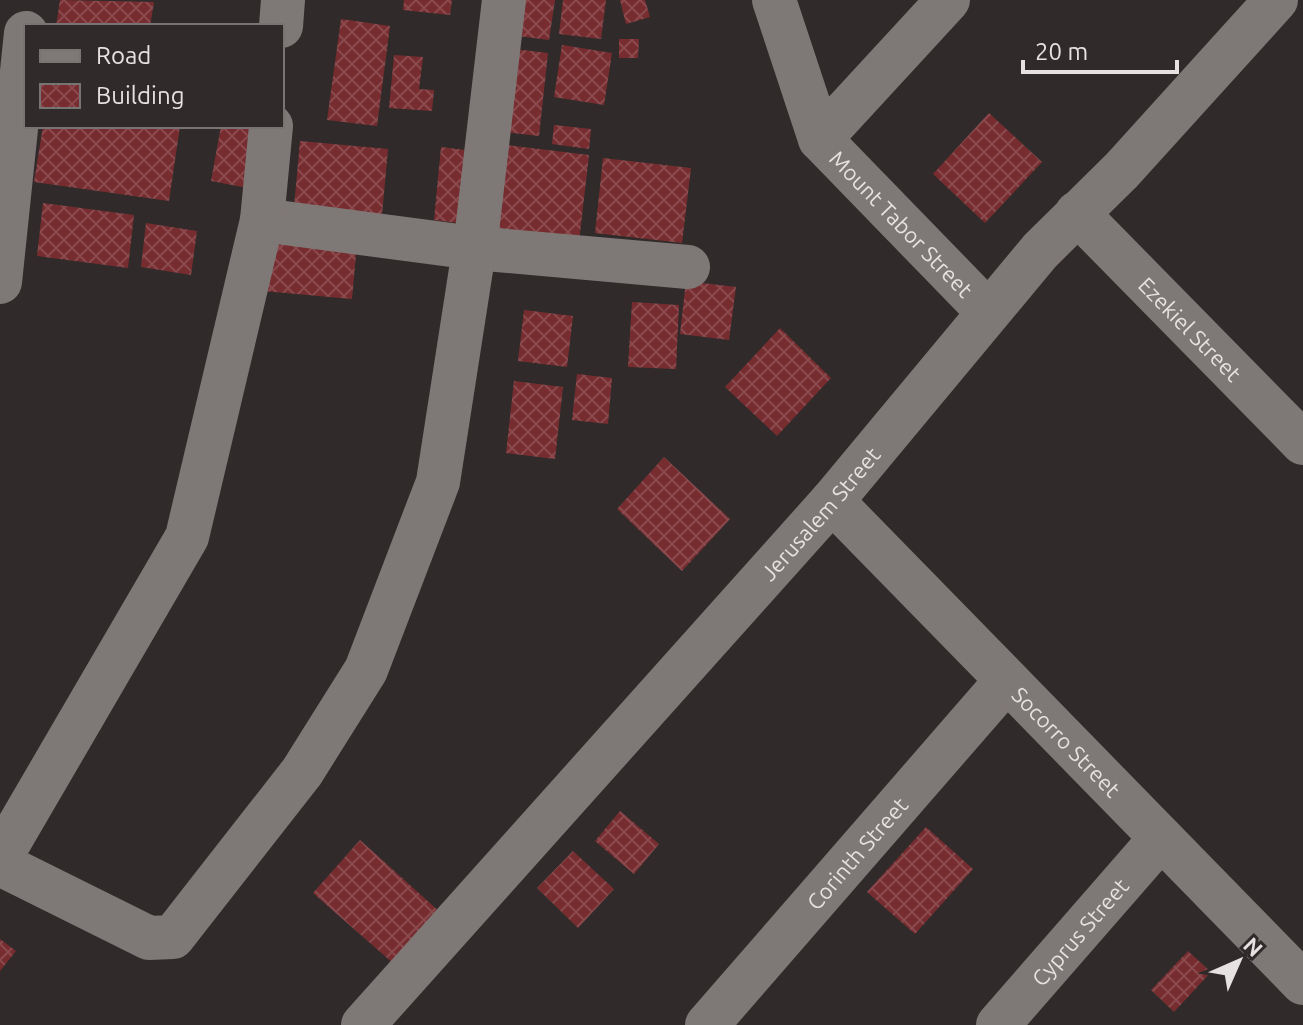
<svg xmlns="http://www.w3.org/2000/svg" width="1303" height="1025" font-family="Ubuntu,sans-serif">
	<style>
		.building { fill: url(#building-cross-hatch) }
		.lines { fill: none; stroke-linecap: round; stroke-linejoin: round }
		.street { stroke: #7e7877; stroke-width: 44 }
		.secondary { stroke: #7e7877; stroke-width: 44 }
		.labels { text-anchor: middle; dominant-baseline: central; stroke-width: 6; stroke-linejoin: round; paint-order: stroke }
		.street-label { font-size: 22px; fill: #e6e2e2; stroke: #302b2a }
	</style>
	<defs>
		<pattern id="building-cross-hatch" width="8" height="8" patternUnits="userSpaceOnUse" patternTransform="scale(2)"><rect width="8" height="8" fill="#772c2f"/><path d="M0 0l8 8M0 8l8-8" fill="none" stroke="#8a4a4d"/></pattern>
	</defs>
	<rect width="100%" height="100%" fill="#302b2a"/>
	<path class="building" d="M 60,0 L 154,2 L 150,26 L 56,26 Z
		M 404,0 L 452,0 L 450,15 L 403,10 Z
		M 506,0 L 555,0 L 549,40 L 502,34 Z
		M 563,0 L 606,0 L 601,39 L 559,34 Z
		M 620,0 L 645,0 L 650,17 L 626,24 Z
		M 341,19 L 390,26 L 377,126 L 327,120 Z
		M 619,39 L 639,39 L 638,58 L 619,58 Z
		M 562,45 L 612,53 L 604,105 L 554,97 Z
		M 506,48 L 548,53 L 539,136 L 496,131 Z
		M 394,55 L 423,57 L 419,89 L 434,90 L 432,111 L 389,108 Z
		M 989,113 L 1042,162 L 985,223 L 933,174 Z
		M 554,125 L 591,129 L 589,149 L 552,144 Z
		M 43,126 L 180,126 L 169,201 L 34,182 Z
		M 221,126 L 264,126 L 253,189 L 211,181 Z
		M 300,141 L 388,149 L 381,226 L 293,218 Z
		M 490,143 L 589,155 L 579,242 L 481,231 Z
		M 441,147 L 481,152 L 474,225 L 434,220 Z
		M 603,158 L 691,168 L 682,243 L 595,233 Z
		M 43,203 L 134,215 L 128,268 L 37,256 Z
		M 146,223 L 197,231 L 191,275 L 141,267 Z
		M 267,236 L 357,244 L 352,299 L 263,291 Z
		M 686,281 L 736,287 L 729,340 L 680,334 Z
		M 632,302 L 679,305 L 676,369 L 628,367 Z
		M 524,310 L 573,316 L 567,367 L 518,361 Z
		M 780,328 L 831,378 L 777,436 L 725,387 Z
		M 577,374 L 612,378 L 608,424 L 572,420 Z
		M 514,381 L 563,387 L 555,459 L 506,453 Z
		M 664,457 L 730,519 L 682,571 L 617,509 Z
		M 620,811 L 659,844 L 634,874 L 595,841 Z
		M 926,827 L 973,869 L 915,934 L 867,892 Z
		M 360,840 L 442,914 L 395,965 L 313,893 Z
		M 573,851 L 614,889 L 578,928 L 537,888 Z
		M 0,939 L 16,951 L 0,971 Z
		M 1188,951 L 1211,972 L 1174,1012 L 1151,990 Z"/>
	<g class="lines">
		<g class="street">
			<path id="s1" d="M 774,0 L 820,139 L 987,311"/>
			<path d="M 281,26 L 283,0"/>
			<path d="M 820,139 L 948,0"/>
			<path id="s2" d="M 1077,213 L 1303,443"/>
			<path d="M 262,220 L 474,248 L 688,267"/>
			<path d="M 0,858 L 187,537 L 262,220 L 271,126"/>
			<path d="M 0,864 L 149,938 L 173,937 L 302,772 L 366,670 L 438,482 L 477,231 L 504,0"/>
			<path id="s3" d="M 707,1025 L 1006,681"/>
			<path id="s4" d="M 998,1025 L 1161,838"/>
		</g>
		<g class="secondary">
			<path d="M 0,282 L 26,33"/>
			<path id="s5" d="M 832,501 L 1303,983"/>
			<path id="s6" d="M 363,1025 L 832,501 L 1040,251 L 1122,170 L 1276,0"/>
		</g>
	</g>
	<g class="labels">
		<g class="street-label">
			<text stroke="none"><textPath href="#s1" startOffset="264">Mount Tabor Street</textPath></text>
			<text stroke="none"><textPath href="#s2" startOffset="162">Ezekiel Street</textPath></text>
			<text stroke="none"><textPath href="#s6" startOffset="686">Jerusalem Street</textPath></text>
			<text stroke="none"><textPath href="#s5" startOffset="336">Socorro Street</textPath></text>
			<text stroke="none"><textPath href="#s3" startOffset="228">Corinth Street</textPath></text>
			<text stroke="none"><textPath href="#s4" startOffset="124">Cyprus Street</textPath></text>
		</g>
	</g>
	<rect x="24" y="24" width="260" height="104" fill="#302b2a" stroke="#797474" stroke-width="2"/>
	<rect x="40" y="50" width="40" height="12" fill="#7e7877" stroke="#797474" stroke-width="2"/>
	<text x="96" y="64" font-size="24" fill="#e6e2e2">Road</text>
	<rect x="40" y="84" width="40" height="24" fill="url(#building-cross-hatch)" stroke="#797474" stroke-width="2"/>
	<text x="96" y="104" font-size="24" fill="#e6e2e2">Building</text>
	<g transform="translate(1239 961) rotate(45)" stroke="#302b2a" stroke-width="6" paint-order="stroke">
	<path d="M0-6L14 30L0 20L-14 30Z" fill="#e6e2e2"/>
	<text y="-12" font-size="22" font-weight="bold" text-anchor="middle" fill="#e6e2e2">N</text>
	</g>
	<path d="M1023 60v12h154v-12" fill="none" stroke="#e6e2e2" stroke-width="4"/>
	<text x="1035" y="60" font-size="24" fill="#e6e2e2" stroke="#302b2a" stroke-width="6" paint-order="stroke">20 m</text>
</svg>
